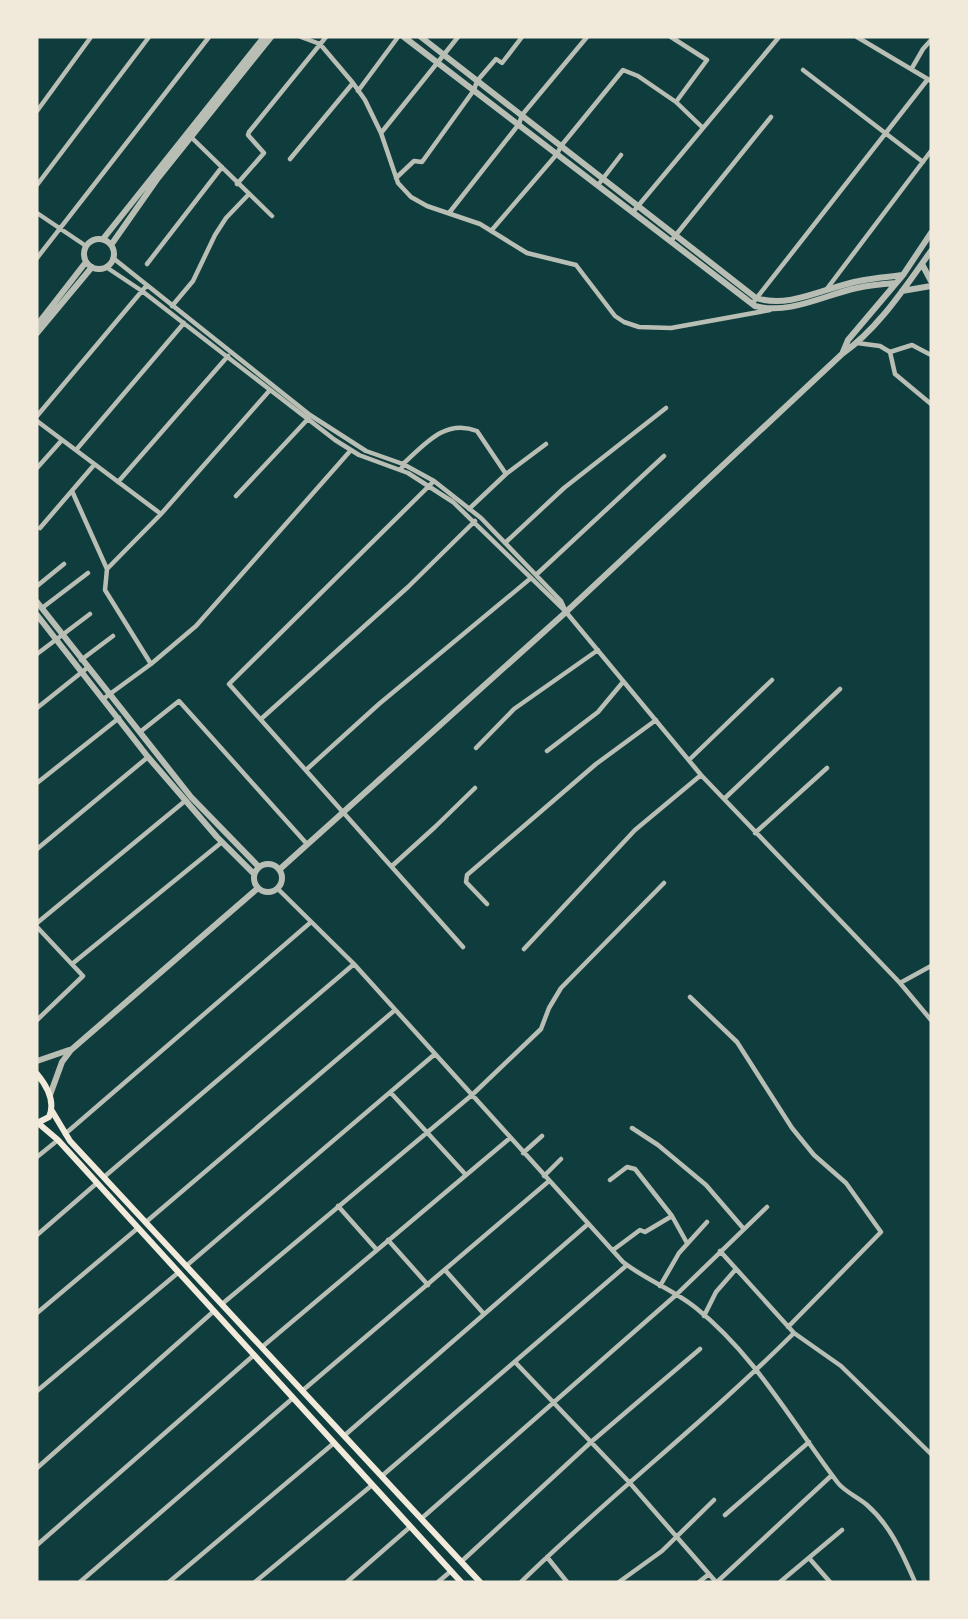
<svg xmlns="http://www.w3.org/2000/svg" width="968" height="1619" font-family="'PT Sans',sans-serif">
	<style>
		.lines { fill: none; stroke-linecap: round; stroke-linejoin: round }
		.minor { stroke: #b8beb3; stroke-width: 4.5 }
		.tertiary { stroke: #b8beb3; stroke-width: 6 }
		.secondary { stroke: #f1e9da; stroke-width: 6 }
	</style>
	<rect width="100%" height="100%" fill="#0f3d3e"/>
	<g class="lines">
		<path class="minor" d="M 301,37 L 320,44 L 353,83 L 365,100 L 381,133 L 398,183 L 411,197 L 427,206 L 480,224 L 527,253 L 576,265 L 615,316 L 624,322 L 639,327 L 671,328 L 770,310
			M 671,37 L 707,60 L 676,102 L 703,128
			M 857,37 L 931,81
			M 912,68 L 923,49 L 931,40
			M 803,70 L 923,162
			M 358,91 L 398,37
			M 37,111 L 91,37
			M 381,133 L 458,37
			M 191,137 L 272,216
			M 290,159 L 353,83
			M 396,178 L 414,161 L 422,162 L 474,90 L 477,81 L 496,59 L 502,63 L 522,37
			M 237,184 L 264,153 L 248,135 L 249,132 L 326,37
			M 37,185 L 149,37
			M 598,185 L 621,155
			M 633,212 L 779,37
			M 37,213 L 86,246
			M 449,213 L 519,124 L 522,115 L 587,37
			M 491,231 L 557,154 L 561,146 L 623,70 L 638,76 L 676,102
			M 671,241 L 771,117
			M 37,258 L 209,37
			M 113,258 L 310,415 L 366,451 L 403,464 L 434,481 L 481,518 L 561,601 L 566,612 L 701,775 L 900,983 L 931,1020
			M 147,264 L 222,167
			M 106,267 L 142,291 L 335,440 L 359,455 L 408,473 L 453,502 L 564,610
			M 826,290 L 931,151
			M 752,304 L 928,79
			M 172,306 L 193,281 L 215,235 L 226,218 L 249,194
			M 857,343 L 880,346 L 890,352 L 895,374 L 931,404
			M 890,352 L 912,345 L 931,355
			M 37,416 L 147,285
			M 37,421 L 161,514 L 270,390
			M 76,450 L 184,323
			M 37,468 L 62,440
			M 401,470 L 403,464 C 424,445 445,418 477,431 L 506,474
			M 434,481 L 229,684 L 463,947
			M 118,482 L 228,356
			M 72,491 L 107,569 L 105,590 L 151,664
			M 236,496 L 307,420
			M 469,509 L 506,474 L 546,444
			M 40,528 L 94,465
			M 505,543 L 564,488 L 666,408
			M 107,569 L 161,514
			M 537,574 L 664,456
			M 37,586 L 64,564
			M 42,608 L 88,573
			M 37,654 L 90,614
			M 81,660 L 113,636
			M 103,699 L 151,664 L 196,626 L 351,450
			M 37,708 L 87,668
			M 261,719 L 408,587 L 475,521
			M 140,732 L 179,701 L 307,844
			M 476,748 L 514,709 L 598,650
			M 547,751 L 598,712 L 623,682
			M 689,760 L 772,680
			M 306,770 L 379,704 L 531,578
			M 37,783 L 119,718
			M 724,799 L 840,689
			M 755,833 L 827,768
			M 37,849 L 148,757
			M 392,866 L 435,827 L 475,788
			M 278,889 L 354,964 L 623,1262 C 646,1280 674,1290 696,1308 C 755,1355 793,1424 838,1483 C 845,1492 858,1497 867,1505 C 891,1526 903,1555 915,1582
			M 487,904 L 466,882 L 467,875 L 596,764 L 656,720
			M 37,923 L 185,801
			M 37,927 L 83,976 L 37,1020
			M 524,949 L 635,830 L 701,775
			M 72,964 L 222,842
			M 900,983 L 931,966
			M 690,997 L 737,1042 L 792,1128 L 814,1155 L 846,1183 L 881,1232 L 788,1327
			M 391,1093 L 466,1175
			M 632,1128 L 658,1145 L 706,1185 L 743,1228
			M 65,1134 L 311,922
			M 523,1153 L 542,1136
			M 37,1157 L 58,1140
			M 544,1176 L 561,1159
			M 104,1177 L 354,964
			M 610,1180 L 627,1167 L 635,1169 L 672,1216 L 687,1243
			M 338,1206 L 377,1250
			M 146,1222 L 395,1010
			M 37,1235 L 97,1183
			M 388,1240 L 428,1285
			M 613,1250 L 640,1230 L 645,1232 L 672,1216
			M 186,1266 L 435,1054
			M 445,1270 L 484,1314
			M 660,1286 L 679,1253 L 707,1222
			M 222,1304 L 472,1095 L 541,1029 L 549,1008 L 561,988 L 664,883
			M 37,1313 L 138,1228
			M 704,1316 L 716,1292 L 736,1269
			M 794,1333 L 841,1366 L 931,1454
			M 262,1347 L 510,1138
			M 515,1362 L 629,1482 L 716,1582
			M 37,1391 L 179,1272
			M 302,1391 L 549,1181
			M 345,1435 L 588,1224
			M 37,1468 L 214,1311
			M 383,1475 L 627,1265
			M 725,1515 L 809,1442
			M 422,1518 L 676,1295 L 767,1207
			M 37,1545 L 254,1355
			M 547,1557 L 567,1582
			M 809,1558 L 830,1582
			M 462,1561 L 591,1442 L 700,1349
			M 80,1582 L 293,1398
			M 169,1582 L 334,1443
			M 255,1582 L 371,1486
			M 347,1582 L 410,1527
			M 438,1582 L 451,1571
			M 521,1582 C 609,1496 707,1420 794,1333 L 720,1251
			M 619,1582 L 662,1551 L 714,1500
			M 699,1582 L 709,1574
			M 717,1582 L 832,1475
			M 780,1582 L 842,1530"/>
		<path class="tertiary" d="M 404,37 L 755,306 C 790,315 824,295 857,288 C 870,285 883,284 896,283
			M 421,37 L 756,298 C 790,309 826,287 859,281 C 873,278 888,277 903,275
			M84 254a15 15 0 1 1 30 0a15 15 0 1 1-30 0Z
			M 103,239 L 264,37
			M 111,245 L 158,178 L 271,37
			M 922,264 L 931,281
			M 902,291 L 931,286
			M 37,325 L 86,262
			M 37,333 L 92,267
			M 843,352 L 848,340 L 903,275 L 931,233
			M 37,602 L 191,797 L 259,867
			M 37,615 L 148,757 L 217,837 L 254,874
			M254 878a14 14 0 1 1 28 0a14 14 0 1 1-28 0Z
			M 280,869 L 566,612 L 842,354 C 879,328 905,287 931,251
			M 37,1061 L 69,1050
			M 50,1095 L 62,1062 L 71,1050 L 258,888"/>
		<path class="secondary" d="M 37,1074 C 47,1086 56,1101 49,1117 L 37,1123
			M 52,1111 L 70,1141 L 480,1582
			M 38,1123 L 58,1140 L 461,1582"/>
	</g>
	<rect width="968" height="1619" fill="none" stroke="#f1e9da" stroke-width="77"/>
</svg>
